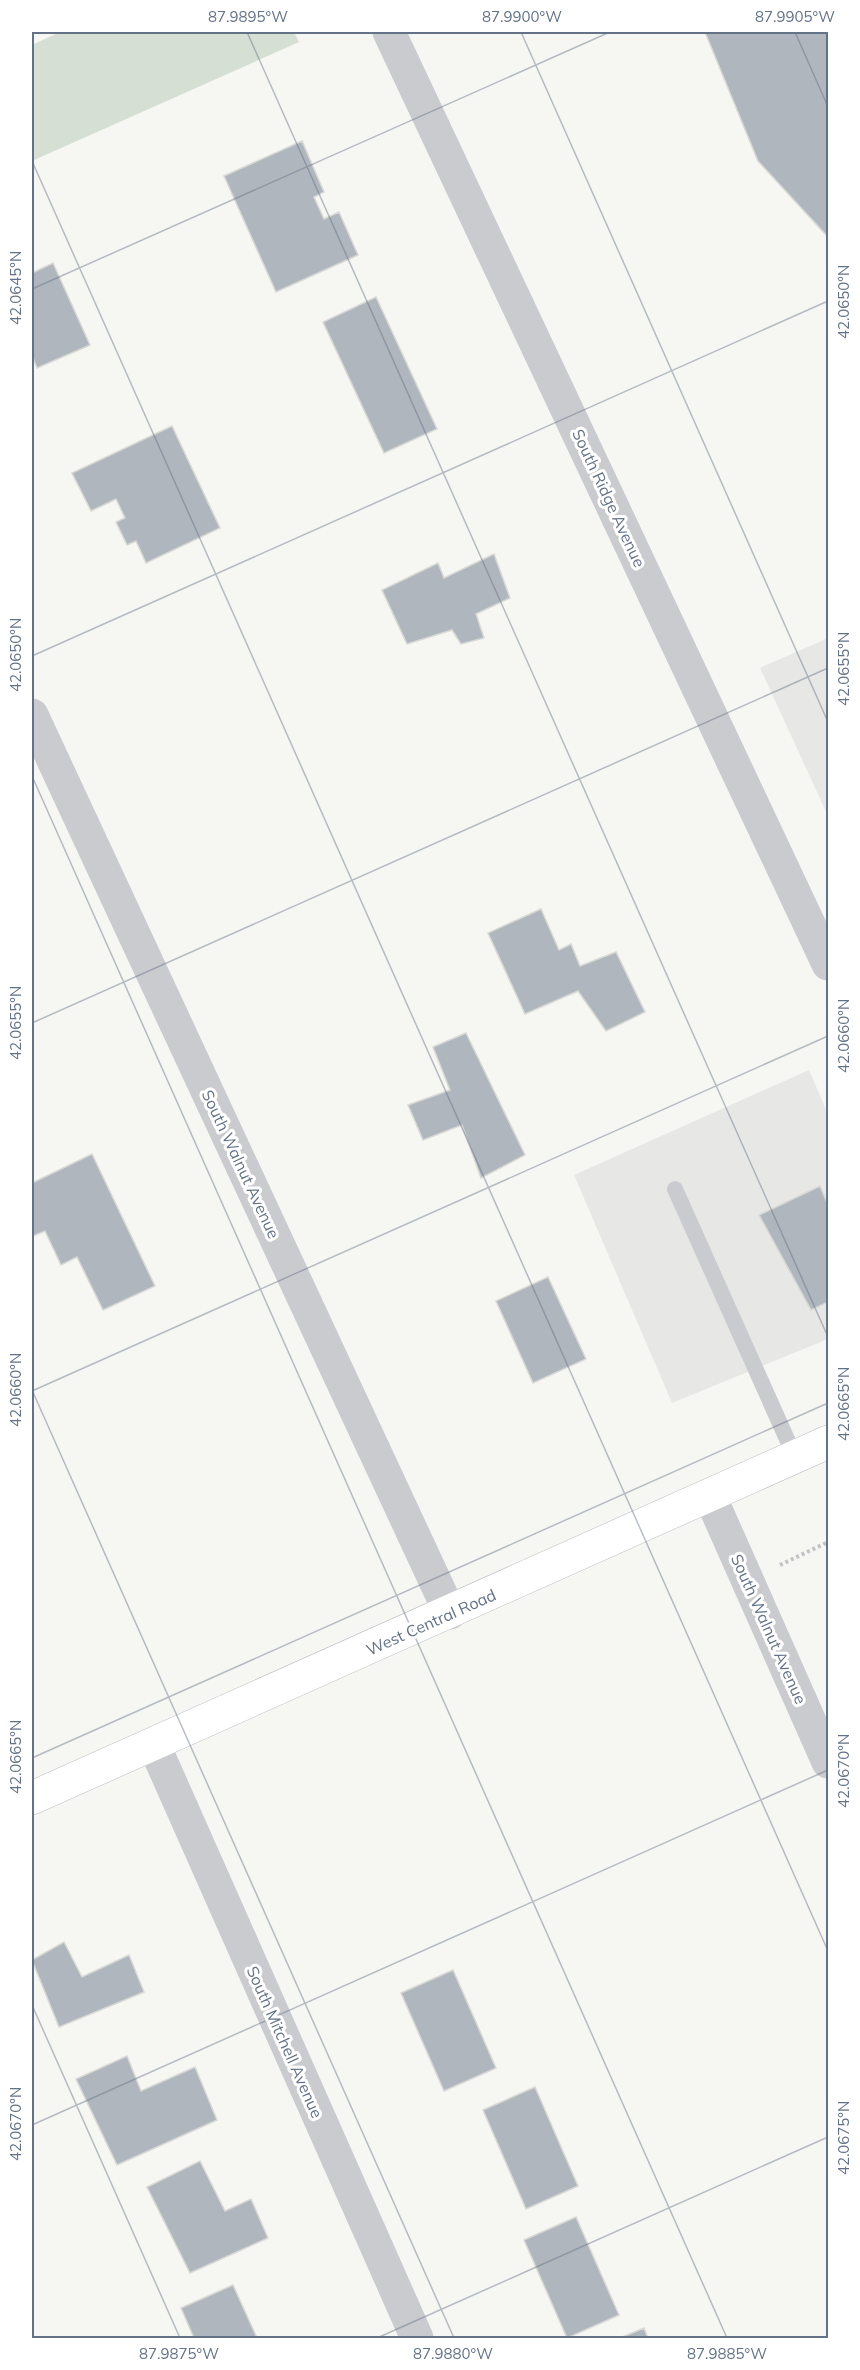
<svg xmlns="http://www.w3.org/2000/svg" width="860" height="2370" font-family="Mulish,sans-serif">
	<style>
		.built { fill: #e7e8e6 }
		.green { fill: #d6dfd3 }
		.building { fill: #b0b6bd; stroke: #d8d8d5; stroke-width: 1.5 }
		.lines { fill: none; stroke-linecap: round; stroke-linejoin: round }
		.secondary-casing { stroke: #babec3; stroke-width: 34 }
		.path { stroke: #c2c3c5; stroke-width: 4; stroke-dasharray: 3 3; stroke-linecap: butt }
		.service { stroke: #c9cbcf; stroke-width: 16 }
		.minor { stroke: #c9cbcf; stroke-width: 33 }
		.secondary { stroke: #fff; stroke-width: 33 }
		.ticks { fill: none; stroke: #637286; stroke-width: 1.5; stroke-opacity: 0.45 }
		.labels { text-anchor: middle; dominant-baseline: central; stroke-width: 6; stroke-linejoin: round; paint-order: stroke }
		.street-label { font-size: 16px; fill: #637286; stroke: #fff }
		.neatline { fill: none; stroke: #637286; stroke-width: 2 }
		.ticks-label { font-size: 15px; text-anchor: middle; fill: #637286 }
	</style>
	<rect width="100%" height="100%" fill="#f6f7f3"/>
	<path class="built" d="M 828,638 L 828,816 L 760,668 Z
		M 809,1070 L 828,1114 L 828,1339 L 672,1403 L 574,1175 Z"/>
	<path class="green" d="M 60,32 L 294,32 L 299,42 L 32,161 L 32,45 Z"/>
	<path class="building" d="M 705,32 L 828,32 L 828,237 L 758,161 Z
		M 302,141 L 324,192 L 314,197 L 324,219 L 339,212 L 358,255 L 276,292 L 224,176 Z
		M 53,263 L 90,345 L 37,368 L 32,355 L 32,273 Z
		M 376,297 L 437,429 L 384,453 L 323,322 Z
		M 172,426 L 220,528 L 146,563 L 136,541 L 127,545 L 116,522 L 125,518 L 116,499 L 91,511 L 72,473 Z
		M 494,554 L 510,598 L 476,614 L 484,638 L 461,644 L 452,630 L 407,644 L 382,590 L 438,563 L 444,578 Z
		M 541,909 L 559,950 L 571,944 L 580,966 L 616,952 L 645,1012 L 606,1031 L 578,991 L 525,1014 L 488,933 Z
		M 466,1033 L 525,1155 L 481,1178 L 462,1125 L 423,1140 L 408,1105 L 450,1090 L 433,1047 Z
		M 92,1154 L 155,1286 L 103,1310 L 77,1257 L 61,1265 L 45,1231 L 33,1236 L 32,1233 L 32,1183 Z
		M 820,1186 L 828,1205 L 828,1302 L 811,1310 L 759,1215 Z
		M 548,1277 L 586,1359 L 533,1383 L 496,1301 Z
		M 64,1942 L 82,1977 L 129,1955 L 144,1992 L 59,2027 L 32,1960 Z
		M 453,1970 L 496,2068 L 444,2091 L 401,1993 Z
		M 127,2056 L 141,2091 L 195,2067 L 217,2120 L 117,2165 L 76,2079 Z
		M 535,2087 L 578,2186 L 526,2209 L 483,2110 Z
		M 200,2161 L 225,2211 L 251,2199 L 268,2238 L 190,2273 L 147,2187 Z
		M 576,2217 L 619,2315 L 567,2338 L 524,2240 Z
		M 233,2285 L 257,2338 L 194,2338 L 181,2308 Z
		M 644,2328 L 648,2338 L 620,2338 Z"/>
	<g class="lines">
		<defs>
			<path id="secondary" d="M 32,1798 L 828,1442"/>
		</defs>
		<use href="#secondary" class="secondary-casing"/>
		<path class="path" d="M 780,1565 L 828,1542"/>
		<path class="service" d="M 675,1189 L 795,1457"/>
		<path class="minor" d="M 389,32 L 828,964
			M 32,715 L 450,1613
			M 710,1496 L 828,1762
			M 154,1745 L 417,2338"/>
		<use href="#secondary" class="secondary"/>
	</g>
	<path class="ticks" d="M 247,32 L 828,1337M 521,32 L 828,722M 795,32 L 828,107M 32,161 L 828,1951M 32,289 L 610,32M 32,656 L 828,301M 32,776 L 727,2338M 32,1023 L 828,668M 32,1390 L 454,2338M 32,1391 L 828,1036M 32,1758 L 828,1403M 32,2005 L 180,2338M 32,2125 L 828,1770M 377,2338 L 828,2137"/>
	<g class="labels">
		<g class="street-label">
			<text transform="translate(609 498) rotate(65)">South Ridge Avenue</text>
			<text transform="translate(241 1164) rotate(65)">South Walnut Avenue</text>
			<text transform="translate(431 1622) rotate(-24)">West Central Road</text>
			<text transform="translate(769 1629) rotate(66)">South Walnut Avenue</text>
			<text transform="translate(285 2042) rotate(66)">South Mitchell Avenue</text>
		</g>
	</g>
	<rect width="860" height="2370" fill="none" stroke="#ffffff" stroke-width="66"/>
	<rect x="33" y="33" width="794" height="2304" class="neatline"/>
	<g class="ticks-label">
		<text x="248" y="22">87.9895°W</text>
		<text x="522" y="22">87.9900°W</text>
		<text x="795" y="22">87.9905°W</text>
		<text transform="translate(16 288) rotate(-90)" y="5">42.0645°N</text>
		<text transform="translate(844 302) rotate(-90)" y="5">42.0650°N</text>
		<text transform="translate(16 655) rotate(-90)" y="5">42.0650°N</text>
		<text transform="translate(844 669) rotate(-90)" y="5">42.0655°N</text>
		<text transform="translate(16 1023) rotate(-90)" y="5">42.0655°N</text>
		<text transform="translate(844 1036) rotate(-90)" y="5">42.0660°N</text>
		<text transform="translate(16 1390) rotate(-90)" y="5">42.0660°N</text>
		<text transform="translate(844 1404) rotate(-90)" y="5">42.0665°N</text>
		<text transform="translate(16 1757) rotate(-90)" y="5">42.0665°N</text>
		<text transform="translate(844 1771) rotate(-90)" y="5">42.0670°N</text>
		<text transform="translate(16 2124) rotate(-90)" y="5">42.0670°N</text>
		<text transform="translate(844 2138) rotate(-90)" y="5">42.0675°N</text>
		<text x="179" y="2359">87.9875°W</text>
		<text x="453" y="2359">87.9880°W</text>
		<text x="727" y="2359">87.9885°W</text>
	</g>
</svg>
